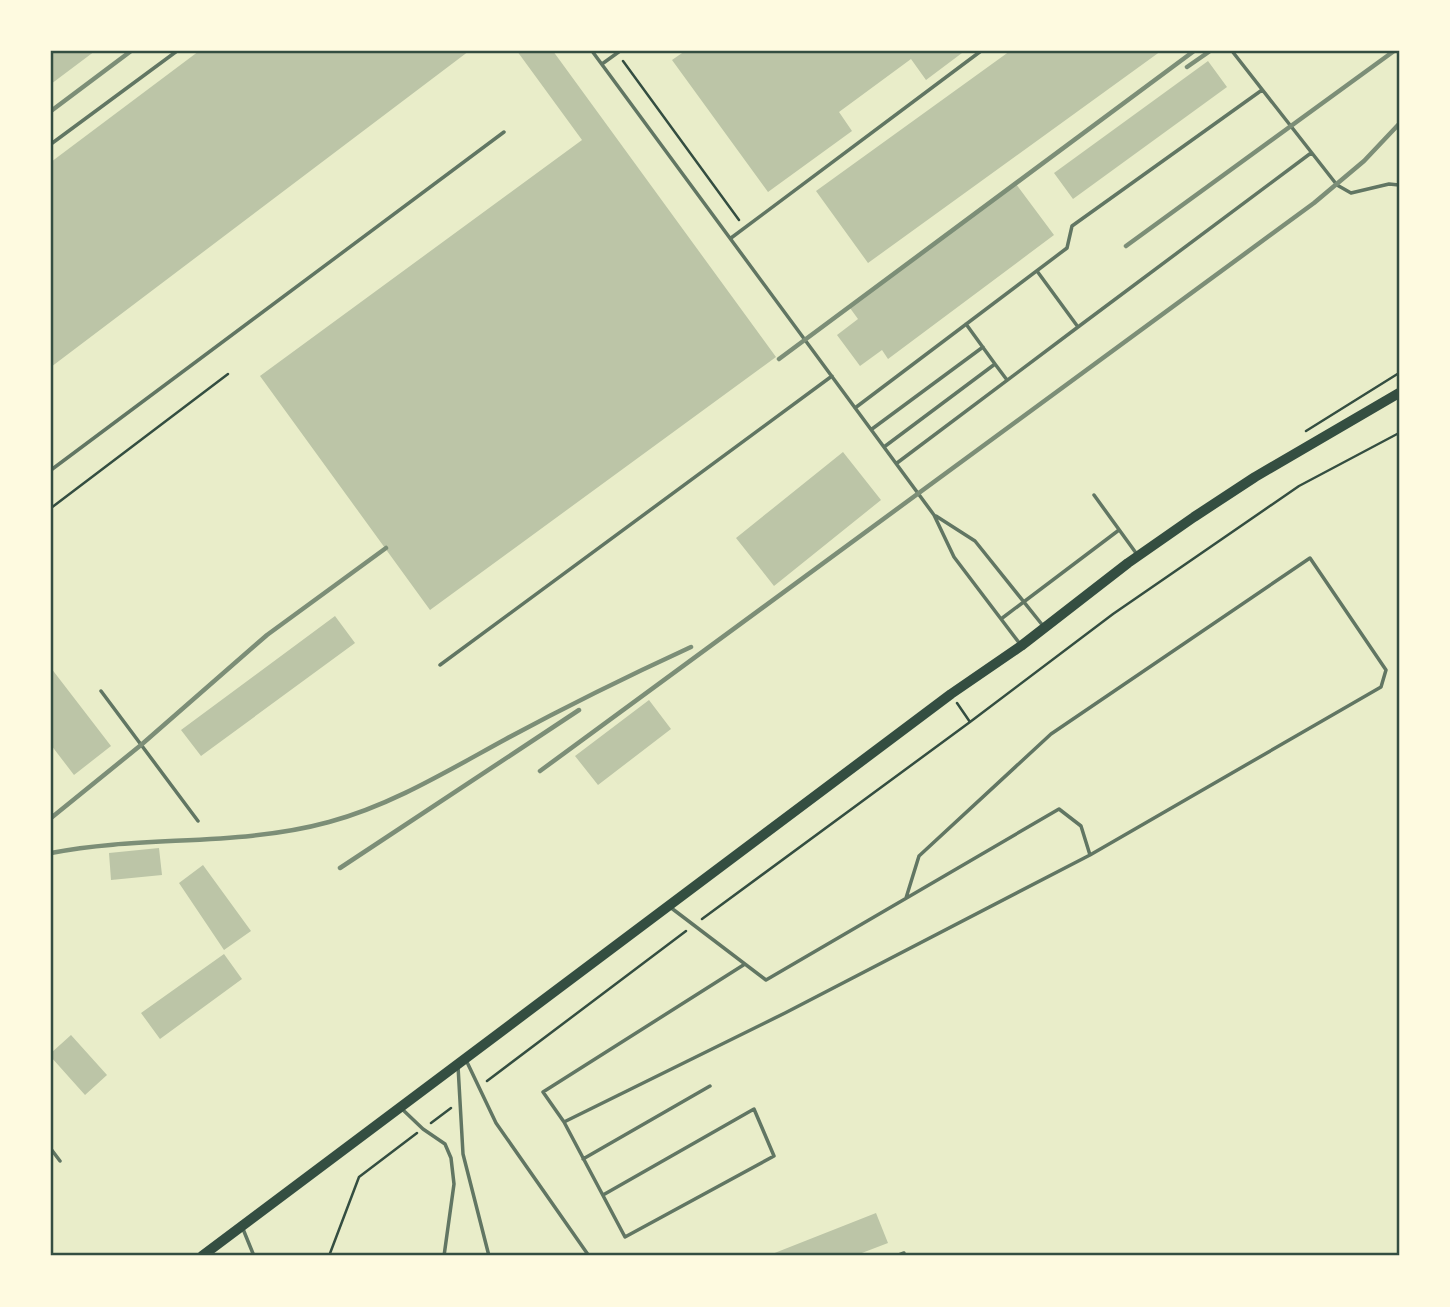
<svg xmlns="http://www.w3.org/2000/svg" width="1450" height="1307" font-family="'Roboto Condensed',sans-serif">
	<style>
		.building { fill: #bcc5a7 }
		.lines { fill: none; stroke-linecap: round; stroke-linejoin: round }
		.path { stroke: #344e41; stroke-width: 2.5 }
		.service { stroke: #617663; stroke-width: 3.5 }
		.primary { stroke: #344e41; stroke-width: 10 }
		.rail { stroke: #7c8e77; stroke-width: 4.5 }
		.neatline { fill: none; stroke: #344e41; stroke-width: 2.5 }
	</style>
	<rect width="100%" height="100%" fill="#e9edc9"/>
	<path class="building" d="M 51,51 L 95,51 L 51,84 Z
		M 199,51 L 469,51 L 51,367 L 51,162 Z
		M 517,51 L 553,51 L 776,357 L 430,610 L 260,376 L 582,140 Z
		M 685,51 L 960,51 L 962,53 L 926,80 L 911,59 L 839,112 L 852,131 L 768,192 L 672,60 Z
		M 1010,51 L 1161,51 L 868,263 L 816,191 Z
		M 1208,61 L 1227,87 L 1073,199 L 1054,173 Z
		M 1016,184 L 1054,235 L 888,359 L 882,350 L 860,366 L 837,335 L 858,319 L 850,308 Z
		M 843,452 L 881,500 L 774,586 L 736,538 Z
		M 335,616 L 355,643 L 201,756 L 181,730 Z
		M 51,668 L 111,746 L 74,775 L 51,745 Z
		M 649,700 L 671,729 L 598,785 L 575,756 Z
		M 159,848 L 162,875 L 111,880 L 109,853 Z
		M 203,865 L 251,931 L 224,950 L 179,883 Z
		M 224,954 L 242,979 L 160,1039 L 141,1013 Z
		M 71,1035 L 107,1075 L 85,1095 L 51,1057 L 51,1053 Z
		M 876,1213 L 888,1243 L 854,1256 L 767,1256 Z"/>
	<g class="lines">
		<path class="path" d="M 623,61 L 739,220
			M 1306,431 L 1399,373
			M 51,508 L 228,374
			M 957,703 L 970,722 L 1113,614 L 1299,486 L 1399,433
			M 702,919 L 970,722
			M 487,1081 L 686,931
			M 431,1123 L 451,1108
			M 329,1256 L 359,1177 L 417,1133"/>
		<path class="service" d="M 592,51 L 934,515 L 954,557 L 1020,644
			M 1232,51 L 1337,185 L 1351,193 L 1389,184 L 1399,185
			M 602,64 L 620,51
			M 51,144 L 177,51
			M 731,238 L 981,51
			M 966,324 L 995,364
			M 1078,327 L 1311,153
			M 855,408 L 1067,248 L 1072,226 L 1262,90
			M 872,429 L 983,347
			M 884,447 L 995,364 L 1007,380
			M 897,463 L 1078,327 L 1037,271
			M 51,470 L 504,132
			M 1094,495 L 1136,553
			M 936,516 L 975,541 L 1044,627
			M 1001,619 L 1119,530
			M 440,665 L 832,376
			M 101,691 L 198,821
			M 906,898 L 919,856 L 1051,734 L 1310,558 L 1386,670 L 1381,687 L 1090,855
			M 670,907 L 766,980 L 1059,809 L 1081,826 L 1090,855 L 785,1013 L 564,1122 L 543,1092 L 745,964
			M 466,1060 L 496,1123 L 589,1256
			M 458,1066 L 463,1154 L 489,1256
			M 402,1109 L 423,1129 L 445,1144 L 451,1158 L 454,1184 L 444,1256
			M 564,1122 L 625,1237 L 774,1156 L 754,1109 L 603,1195
			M 51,1149 L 60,1161
			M 583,1159 L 710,1086
			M 243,1229 L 254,1256
			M 896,1256 L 904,1253"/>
		<path class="primary" d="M 202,1256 L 951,694 L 1021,646 L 1128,563 L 1194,517 L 1255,477 L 1399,393"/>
		<path class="rail" d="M 1187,67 L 1210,51
			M 51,111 L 131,51
			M 1126,246 L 1394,51
			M 779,359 L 1194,51
			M 540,771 L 1314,203 L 1364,161 L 1399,124
			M 51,818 L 141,745 L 267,635 L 386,548
			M 51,853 C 142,835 238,847 329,822 C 392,805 449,770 506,739 C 567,706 628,676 691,647
			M 340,868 L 579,710"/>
	</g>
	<rect width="1450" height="1307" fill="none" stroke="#fefae0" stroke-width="105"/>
	<rect x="52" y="52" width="1346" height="1202" class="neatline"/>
</svg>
